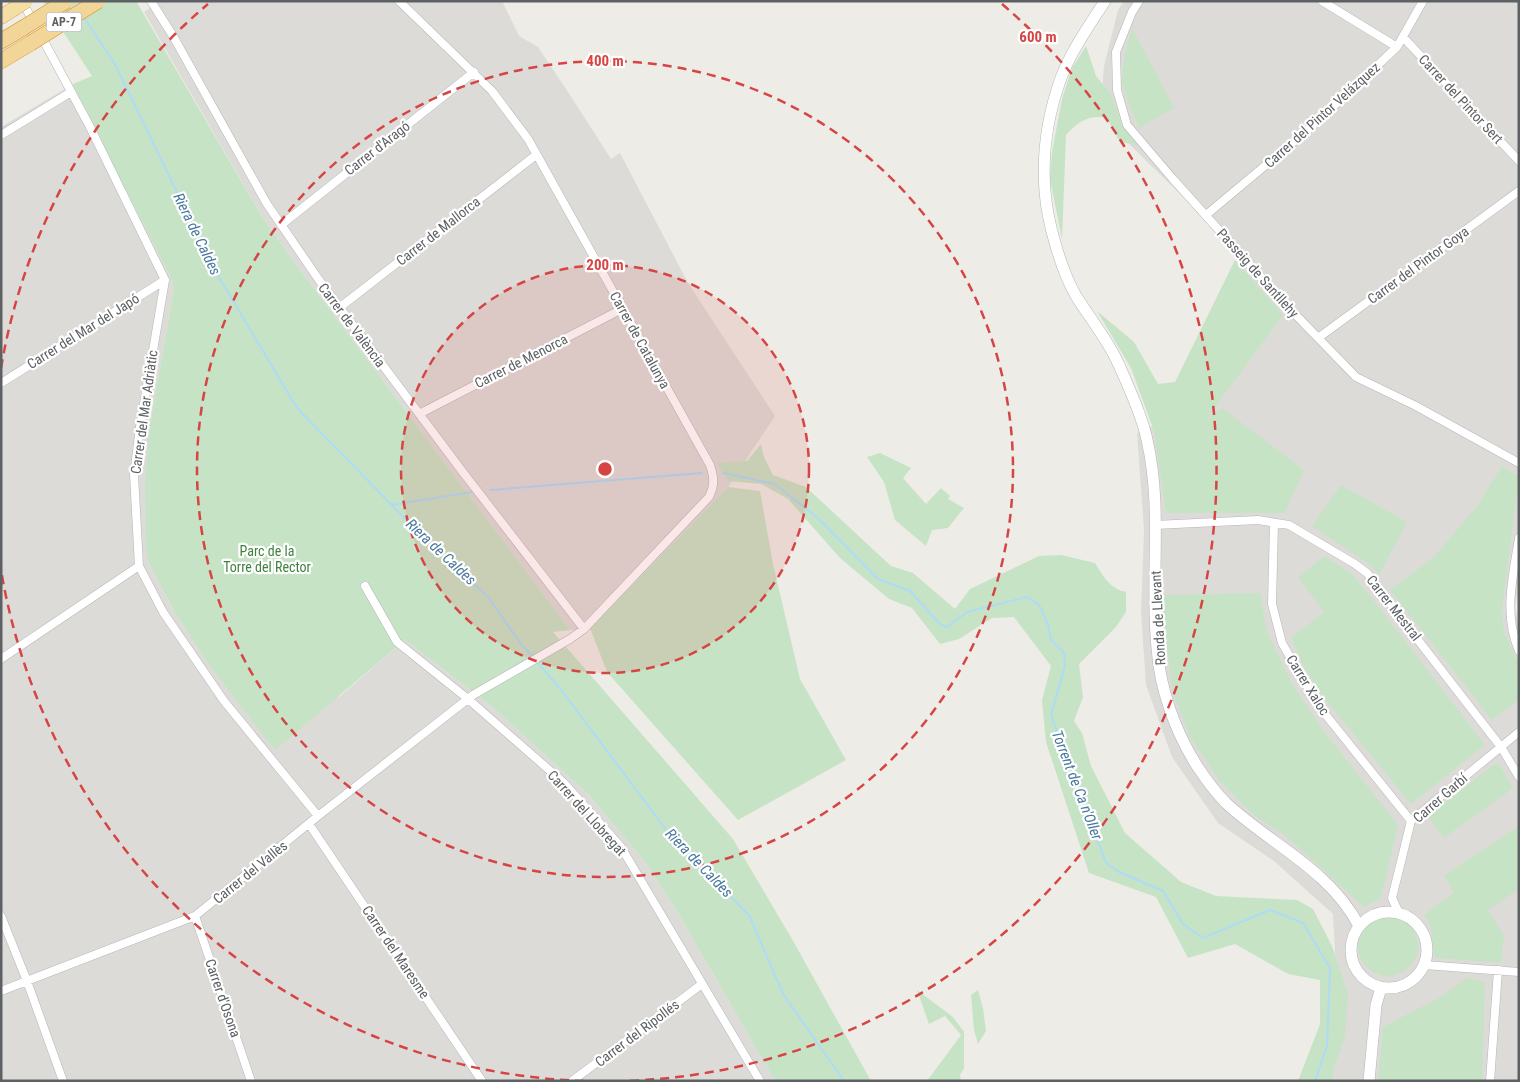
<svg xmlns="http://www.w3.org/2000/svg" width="1520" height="1082" font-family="'Roboto Condensed',sans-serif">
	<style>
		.industrial { fill: #dddbd8 }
		.green { fill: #c7e3c5 }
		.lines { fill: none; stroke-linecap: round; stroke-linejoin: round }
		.stream { stroke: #aedbf6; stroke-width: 2 }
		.minor-casing { stroke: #b3b6b9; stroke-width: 9 }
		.secondary-casing { stroke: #b2b5b9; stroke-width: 12 }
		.trunk-casing { stroke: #da9119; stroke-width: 15 }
		.motorway-casing { stroke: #da9119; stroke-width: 16 }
		.minor { stroke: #fff; stroke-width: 8 }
		.secondary { stroke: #fff; stroke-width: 11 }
		.trunk { stroke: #f4dea6; stroke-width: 14 }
		.motorway { stroke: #f1d599; stroke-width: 15 }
		.trunk-bridge-casing { stroke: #da9119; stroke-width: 15; stroke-linecap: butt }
		.motorway-bridge-casing { stroke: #da9119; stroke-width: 16; stroke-linecap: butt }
		.trunk-bridge { stroke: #f4dea6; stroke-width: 14 }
		.motorway-bridge { stroke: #f1d599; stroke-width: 15 }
		.ring { fill: none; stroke: #d64543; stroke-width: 2.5; stroke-dasharray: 9 6 }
		.labels { text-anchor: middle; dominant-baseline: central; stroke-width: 4.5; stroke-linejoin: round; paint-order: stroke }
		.shield { fill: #fff; stroke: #8e9092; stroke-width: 1 }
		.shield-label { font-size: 12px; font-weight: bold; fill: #5d6164 }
		.street-label { font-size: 14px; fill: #5d6164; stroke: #fff }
		.park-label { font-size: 14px; fill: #41813f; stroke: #fff }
		.water-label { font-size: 15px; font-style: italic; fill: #49789e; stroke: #fff }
		.centre { fill: #d64543; stroke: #fff; stroke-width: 2.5 }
		.ring-label { font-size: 15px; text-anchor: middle; font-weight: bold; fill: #d64543; stroke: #fff; stroke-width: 4.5; stroke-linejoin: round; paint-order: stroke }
	</style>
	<rect width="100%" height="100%" fill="#eeece6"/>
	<path class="industrial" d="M 159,1 L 502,1 L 519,36 L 538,47 L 570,95 L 611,159 L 620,153 L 688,283 L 775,416 L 728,487 L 590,628 L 570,630 L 291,258 L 261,215 L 144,12 Z
		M 1124,1 L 1519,1 L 1519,582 L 1515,607 L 1519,628 L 1519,1081 L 1329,1081 L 1336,970 L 1333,914 L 1274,861 L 1218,823 L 1172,757 L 1146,685 L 1141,612 L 1144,531 L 1137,433 L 1155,425 L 1246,261 L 1221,234 L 1126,141 L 1102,89 L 1104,66 L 1118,10 Z
		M 73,84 L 80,102 L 150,237 L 171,278 L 174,289 L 149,430 L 149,563 L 175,613 L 207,662 L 339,697 L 405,640 L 489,704 L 589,795 L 646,863 L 678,913 L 775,1081 L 1,1081 L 1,127 Z"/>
	<path class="green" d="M 43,1 L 136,1 L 261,215 L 291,258 L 570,630 L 553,632 L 733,839 L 792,939 L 871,1081 L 775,1081 L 678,913 L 646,863 L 589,795 L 489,704 L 405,640 L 275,750 L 207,662 L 175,613 L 149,563 L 146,550 L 145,482 L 149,430 L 174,289 L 171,278 L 150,237 L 80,102 L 73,84 L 92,76 Z
		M 1132,28 L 1174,108 L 1139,128 C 1133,113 1122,91 1122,75 C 1123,59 1128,43 1132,28 Z
		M 1086,46 L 1096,76 L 1111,94 L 1122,125 L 1138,146 L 1119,141 L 1107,118 C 1089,114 1078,122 1066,135 L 1062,239 L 1050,179 L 1052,152 L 1062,99 L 1072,68 Z
		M 1235,260 L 1283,315 L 1207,418 L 1222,408 L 1304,470 L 1285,513 L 1166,513 L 1154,431 L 1131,368 L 1097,311 L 1134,342 L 1158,384 L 1175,382 Z
		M 761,444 L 764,457 L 773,475 L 806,487 L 891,566 L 913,573 L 955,609 L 970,589 L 1039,556 L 1061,555 L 1095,563 C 1103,576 1110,589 1126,592 L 1126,612 L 1116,627 L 1079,664 L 1083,697 L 1074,721 L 1082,733 L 1091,766 L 1125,833 L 1181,882 L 1216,896 L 1297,900 L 1313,909 L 1332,946 L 1348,994 L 1345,1037 L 1334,1067 L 1332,1081 L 1298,1081 L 1320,1024 L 1320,980 L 1288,974 L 1235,944 L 1188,958 L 1156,897 L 1089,873 L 1046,742 L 1042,700 L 1051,666 L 1014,617 L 992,618 L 959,639 L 940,644 L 912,608 L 889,599 L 840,558 L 788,499 L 761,484 L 728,481 L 717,463 L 747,461 Z
		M 880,453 L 911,468 L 903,478 L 926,504 L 941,488 L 950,496 L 948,499 L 964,508 L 948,528 L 932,530 L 926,546 L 895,520 L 884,482 L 867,457 Z
		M 1502,466 L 1519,477 L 1502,609 L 1504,632 L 1519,665 L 1519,699 L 1492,720 L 1390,590 L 1434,557 L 1478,505 Z
		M 1341,485 L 1407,522 L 1379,575 L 1369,564 L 1312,526 Z
		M 728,487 L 760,491 L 773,564 L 800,679 L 846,760 L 738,820 L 607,672 L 590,628 Z
		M 1324,556 L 1352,574 L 1368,593 L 1485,745 L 1411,804 L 1324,698 L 1303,665 L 1291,638 L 1324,612 L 1298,578 Z
		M 1260,593 L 1267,632 L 1292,683 L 1322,729 L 1398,825 L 1381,898 L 1364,907 L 1286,836 L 1255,816 L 1220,781 L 1190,737 L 1172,689 L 1161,595 Z
		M 1498,764 L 1501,767 L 1513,788 L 1444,838 L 1428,816 L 1493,765 Z
		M 1519,826 L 1519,889 L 1488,910 L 1504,936 L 1501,963 L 1436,958 C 1427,943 1439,931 1424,915 L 1454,892 L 1444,876 Z
		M1358 946a30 30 0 1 1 60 0a30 30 0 1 1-60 0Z
		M 1467,978 L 1485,982 L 1482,1081 L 1378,1081 L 1383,1027 L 1442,996 Z
		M 917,990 L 953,1017 L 964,1032 L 964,1068 L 960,1075 L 961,1081 L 927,1081 L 961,1035 L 945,1016 L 929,1024 Z
		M 978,990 L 983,1008 L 986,1031 L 978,1044 L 974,1030 L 971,995 Z"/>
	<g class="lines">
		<path class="stream" d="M 83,16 L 115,64 L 214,269 L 297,408 L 418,532 L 489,598 L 521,644 L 534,658
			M 723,473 L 775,484 L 820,520 L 878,579 L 910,591 L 940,624 L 947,627 L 967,612 L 1027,597 L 1039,605 L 1048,624 L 1051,640 L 1064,653 L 1065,666 L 1051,715 L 1106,863 L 1119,872 L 1163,891 L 1183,924 L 1203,938 L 1270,910 L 1303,923 L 1330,968 L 1327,1046 L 1315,1081
			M 490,490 L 702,473
			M 391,505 L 472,492
			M 537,662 L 559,687 L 670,835 L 749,915 L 783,994 L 844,1081"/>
		<defs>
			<path id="minor" d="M 151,1 L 173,36 L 267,204 L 319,280 L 462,471 L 584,629
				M 1139,1 L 1132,12 L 1116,52 L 1117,90 L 1127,125 L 1172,178 L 1291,310 L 1356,377 L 1416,406 L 1519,463
				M 1322,1 L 1397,47
				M 22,2 L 35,24
				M 40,34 L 89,125 L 165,280 L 140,427 L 134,475 L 139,566 L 163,612 L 224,701 L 318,816
				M 1403,37 L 1519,161
				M 1,135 L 71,92
				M 1206,215 L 1309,129 L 1397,47 L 1423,1
				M 281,225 L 474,72
				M 339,308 L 536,155
				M 1318,338 L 1519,191
				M 1,383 L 165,280
				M 419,414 L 622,309
				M 1274,523 L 1272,604 L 1282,643 L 1317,704 L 1411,821
				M 1155,525 L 1258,520 L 1289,525 L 1355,564 L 1367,573 L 1418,640 L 1501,747 L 1519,777
				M 1519,538 C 1513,576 1503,614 1519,651
				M 365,586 L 397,642 L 468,699 L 563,782 L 621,847 L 760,1081
				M 1,659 L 139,566
				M 309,824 L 482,1081
				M 1399,913 L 1392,898 L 1411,821 L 1519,732
				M 1,916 L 27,981 L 63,1081
				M 195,916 L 251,1081
				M 1424,965 L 1519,972
				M 1,991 L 195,916 L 318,816 L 473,695 L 570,639 L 584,629 L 709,497 C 715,485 714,477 710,465 L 528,139 L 492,91 L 399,1
				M 572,1081 L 702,984
				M 1490,1081 L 1498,970"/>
			<path id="secondary" d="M 1105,1 C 1089,26 1071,51 1061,78 C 1048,114 1042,154 1045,191 C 1047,221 1061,270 1076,296 C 1088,315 1102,333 1113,353 C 1118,362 1122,372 1126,381 C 1134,400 1143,419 1147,440 C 1163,508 1150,579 1157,648 C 1160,689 1175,731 1197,766 C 1205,778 1216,793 1226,803 C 1270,844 1330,870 1359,926
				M1351 950a38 38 0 1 1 76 0a38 38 0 1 1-76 0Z
				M 1369,1081 L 1376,1005 L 1381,988"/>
			<path id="trunk" d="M 1,17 L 12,10"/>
			<path id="motorway" d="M 1,41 L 23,28
				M 1,61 L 31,43"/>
		</defs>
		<use href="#minor" class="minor-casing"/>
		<use href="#secondary" class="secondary-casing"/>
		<use href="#trunk" class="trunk-casing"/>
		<use href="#motorway" class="motorway-casing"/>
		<use href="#minor" class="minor"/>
		<use href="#secondary" class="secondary"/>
		<use href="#trunk" class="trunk"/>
		<use href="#motorway" class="motorway"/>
		<defs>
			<path id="trunk-bridge" d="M 12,10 L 26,1"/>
			<path id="motorway-bridge" d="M 23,28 L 66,1
				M 31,43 L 98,1"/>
		</defs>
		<use href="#trunk-bridge" class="trunk-bridge-casing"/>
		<use href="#motorway-bridge" class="motorway-bridge-casing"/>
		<use href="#trunk-bridge" class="trunk-bridge"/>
		<use href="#motorway-bridge" class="motorway-bridge"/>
	</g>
	<circle cx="605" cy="469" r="204" fill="#d64543" fill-opacity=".12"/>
	<g class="ring">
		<circle cx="605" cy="469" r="204"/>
		<circle cx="605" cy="469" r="408"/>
		<path d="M584 1081A612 612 0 0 1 1 570M1 368A612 612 0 0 1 208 4M1002 4A612 612 0 0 1 626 1081"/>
	</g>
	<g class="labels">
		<rect class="shield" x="46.5" y="12.5" width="35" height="19" rx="4"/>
		<g class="shield-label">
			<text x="64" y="22">AP-7</text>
		</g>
		<g class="street-label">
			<text transform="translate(1461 99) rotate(47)">Carrer del Pintor Sert</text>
			<text transform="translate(1322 115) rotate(-42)">Carrer del Pintor Velázquez</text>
			<text transform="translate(377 148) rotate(-38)">Carrer d'Aragó</text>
			<text transform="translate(438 231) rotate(-38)">Carrer de Mallorca</text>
			<text transform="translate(1418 265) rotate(-36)">Carrer del Pintor Goya</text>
			<text transform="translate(1258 273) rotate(48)">Passeig de Santllehy</text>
			<text transform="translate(352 325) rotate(53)">Carrer de València</text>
			<text transform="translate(83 331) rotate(-32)">Carrer del Mar del Japó</text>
			<text transform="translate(640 340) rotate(61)">Carrer de Catalunya</text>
			<text transform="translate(521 361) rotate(-27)">Carrer de Menorca</text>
			<text transform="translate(144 412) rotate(-82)">Carrer del Mar Adriàtic</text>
			<text transform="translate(1394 608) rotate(52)">Carrer Mestral</text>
			<text transform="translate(1158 618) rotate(-93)">Ronda de Llevant</text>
			<text transform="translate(1308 685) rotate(58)">Carrer Xaloc</text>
			<text transform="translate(1440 798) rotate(-41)">Carrer Garbí</text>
			<text transform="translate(587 813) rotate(48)">Carrer del Llobregat</text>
			<text transform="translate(250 872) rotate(-39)">Carrer del Vallès</text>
			<text transform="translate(396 952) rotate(56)">Carrer del Maresme</text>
			<text transform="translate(223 998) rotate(71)">Carrer d'Osona</text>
			<text transform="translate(637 1033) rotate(-37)">Carrer del Ripollés</text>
		</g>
		<g class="park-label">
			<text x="267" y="551">Parc de la<tspan x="267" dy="16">Torre del Rector</tspan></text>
		</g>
		<g class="water-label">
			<text transform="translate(197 234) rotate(64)">Riera de Caldes</text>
			<text transform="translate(441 552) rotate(43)">Riera de Caldes</text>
			<text transform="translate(1077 785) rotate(69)">Torrent de Ca n'Oller</text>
			<text transform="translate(699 863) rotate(46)">Riera de Caldes</text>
		</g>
	</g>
	<circle cx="605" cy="469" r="8" class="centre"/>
	<g class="ring-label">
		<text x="1038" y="42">600 m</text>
		<text x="605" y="66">400 m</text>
		<text x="605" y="270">200 m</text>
	</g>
	<rect width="1520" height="1082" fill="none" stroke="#5d6164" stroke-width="5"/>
</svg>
